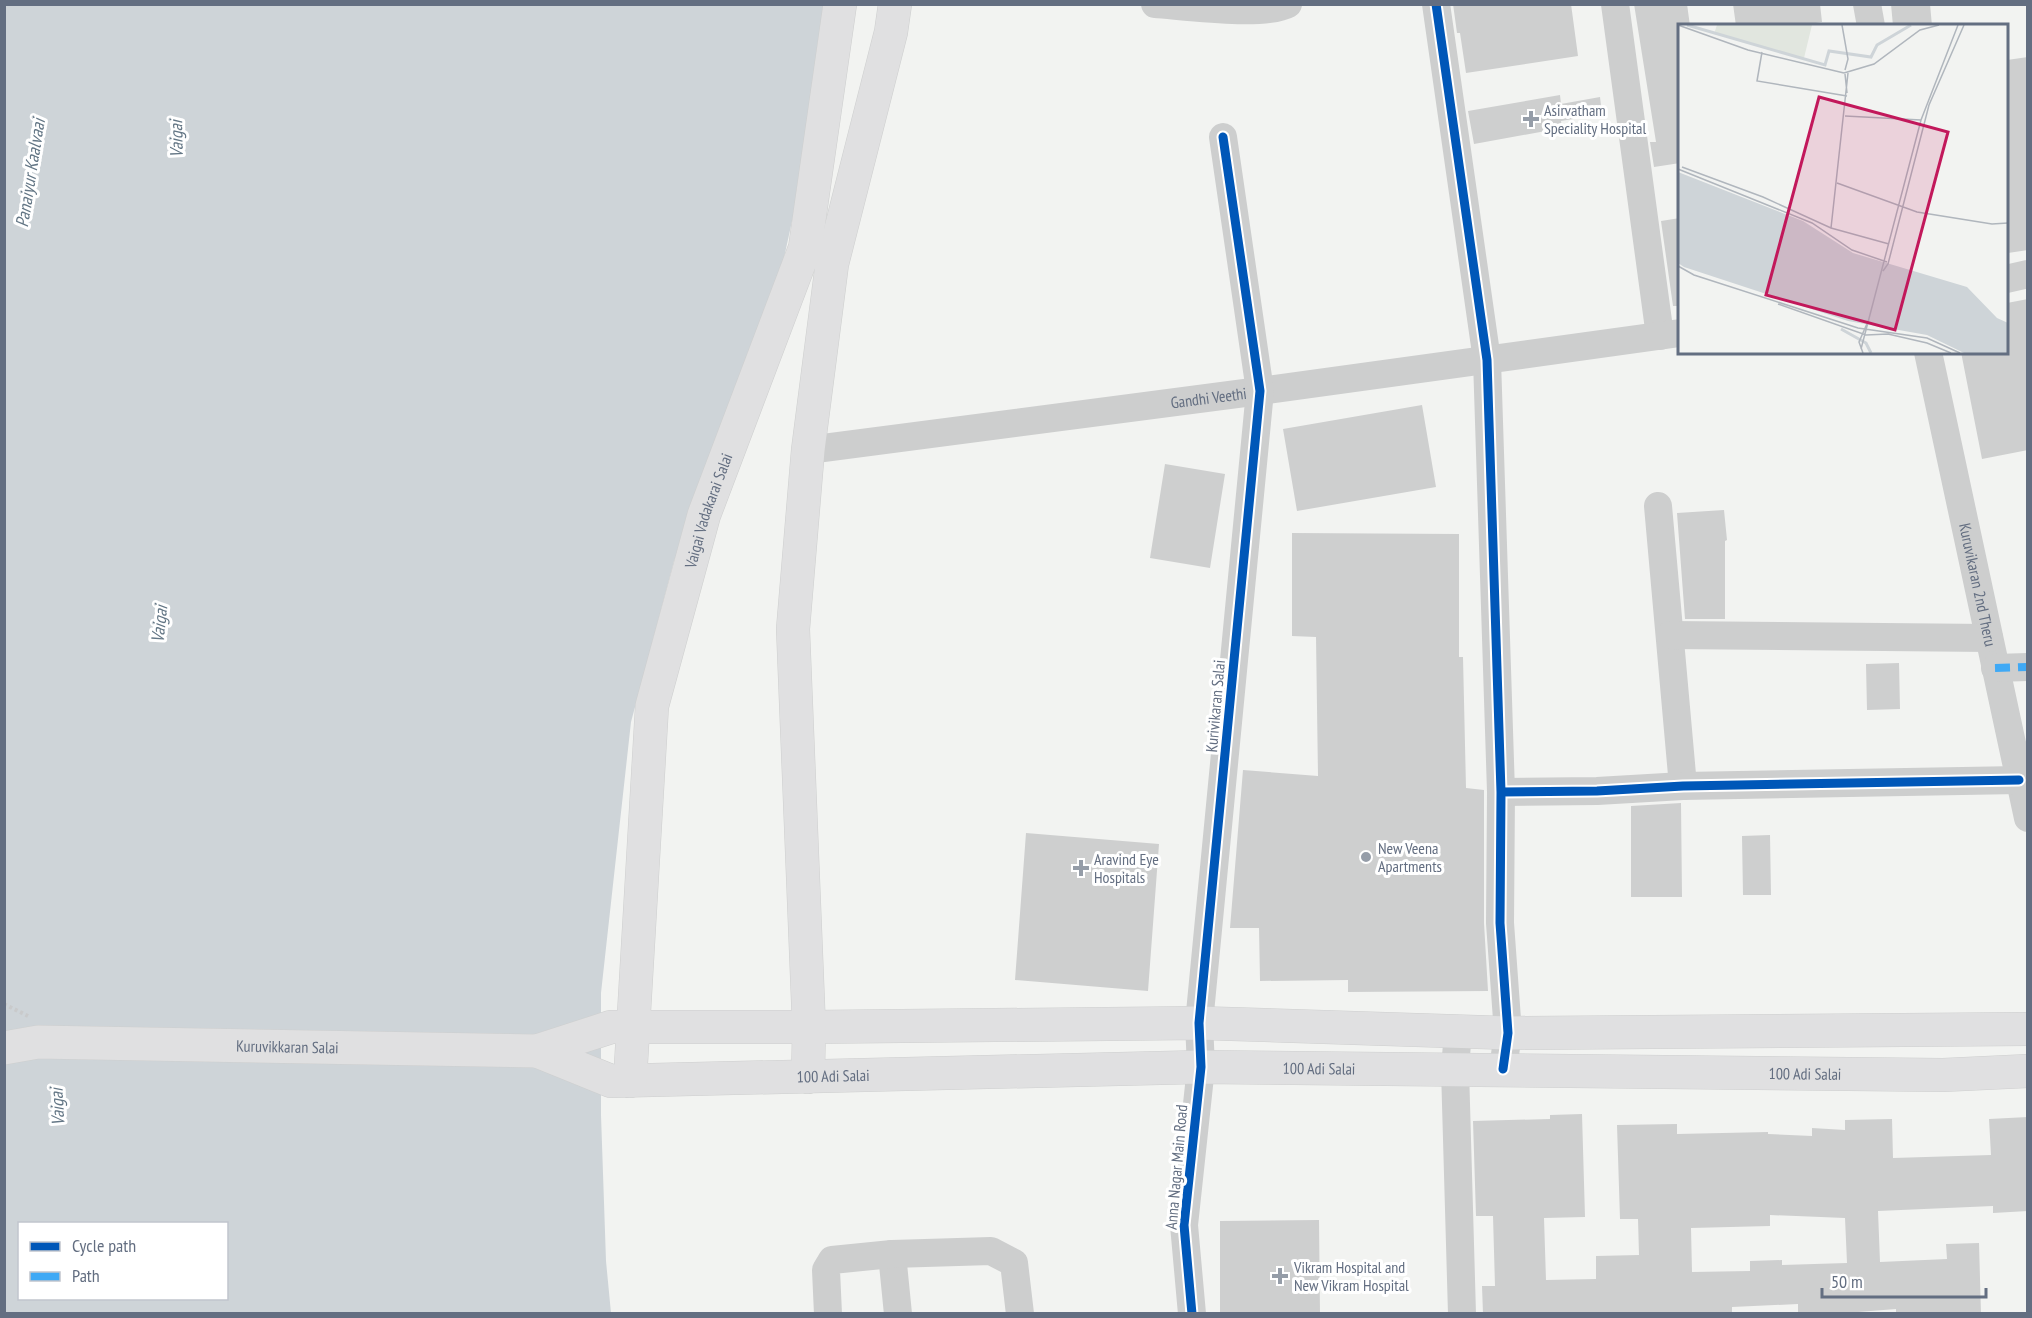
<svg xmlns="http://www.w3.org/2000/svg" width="2032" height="1318" font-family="'PT Sans Narrow',sans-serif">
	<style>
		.water { fill: #ced4d8; fill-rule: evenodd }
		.building { fill: #cecfcf; fill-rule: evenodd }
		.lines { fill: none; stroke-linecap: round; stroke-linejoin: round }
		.major-casing { stroke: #cecfcf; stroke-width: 34 }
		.path { stroke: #c9cacb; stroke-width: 4; stroke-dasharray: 3 3; stroke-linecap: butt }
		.minor { stroke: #cdcece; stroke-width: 28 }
		.major { stroke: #e0e0e1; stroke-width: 33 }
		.quiet { stroke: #3fa9f5; stroke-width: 8; stroke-dasharray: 15 8; stroke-linecap: butt }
		.cycleway-casing { stroke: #fff; stroke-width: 13 }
		.cycleway { stroke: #0057b8; stroke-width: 9 }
		.poi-dot { fill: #959da8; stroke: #fff; stroke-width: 2 }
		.labels { text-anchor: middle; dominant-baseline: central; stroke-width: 6; stroke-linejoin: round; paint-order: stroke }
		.poi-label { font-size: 16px; fill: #636e81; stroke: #fff; text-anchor: start }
		.street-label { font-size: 16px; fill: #636e81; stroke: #fff }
		.water-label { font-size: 18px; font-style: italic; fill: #637685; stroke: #fff }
		.inset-river { fill: none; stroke: #ced4d8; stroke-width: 3 }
		.inset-road { fill: none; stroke: #b0b6bd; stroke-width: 1.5 }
		.view { fill: #c2185b; fill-opacity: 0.15; stroke: #c2185b; stroke-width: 3 }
		.inset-edge { fill: none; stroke: #636e81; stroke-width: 3 }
	</style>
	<rect width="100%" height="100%" fill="#f2f3f1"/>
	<path class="water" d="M 6,5 L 825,5 L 805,162 L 778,285 L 674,561 L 631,722 L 601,993 L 601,1115 L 606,1261 L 611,1313 L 5,1314 ZM 20,1224 L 226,1224 L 226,1298 L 20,1298 Z"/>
	<path class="building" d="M 1453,4 L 1571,4 L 1578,56 L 1466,73 L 1460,33 L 1457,33 Z
		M 1634,4 L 1687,4 L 1690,26 L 1680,26 L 1680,163 L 1654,167 L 1650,142 L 1656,142 Z
		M 1733,4 L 1820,4 L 1822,22 L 1798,26 L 1736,26 Z
		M 1891,4 L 1930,4 L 1932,26 L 1893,26 Z
		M 2028,57 L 2028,250 L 2008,253 L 2007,239 L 2007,60 Z
		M 1560,95 L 1561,104 L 1600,97 L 1602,114 L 1561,121 L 1562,128 L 1474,144 L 1468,111 Z
		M 1680,218 L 1680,306 L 1673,306 L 1661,221 Z
		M 2028,299 L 2028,450 L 1982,459 L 1961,352 L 2007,352 L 2007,303 Z
		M 1422,405 L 1436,487 L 1297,511 L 1283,429 Z
		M 1165,464 L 1225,474 L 1210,568 L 1150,558 Z
		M 1724,510 L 1727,540 L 1725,541 L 1725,619 L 1685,619 L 1677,513 Z
		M 1292,533 L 1459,534 L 1459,657 L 1463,657 L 1466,788 L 1484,790 L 1484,923 L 1488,991 L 1348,992 L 1348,980 L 1260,981 L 1259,928 L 1230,928 L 1243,770 L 1318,776 L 1316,637 L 1292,636 Z
		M 1899,663 L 1900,709 L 1867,710 L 1866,664 Z
		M 1681,803 L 1682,897 L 1631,897 L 1631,806 Z
		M 1026,833 L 1159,844 L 1148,991 L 1015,980 Z
		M 1770,835 L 1771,895 L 1743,895 L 1742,836 Z
		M 1582,1114 L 1585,1217 L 1544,1218 L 1546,1280 L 1596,1279 L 1596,1256 L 1639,1255 L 1638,1219 L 1620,1219 L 1617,1125 L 1677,1124 L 1677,1134 L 1768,1132 L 1768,1134 L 1812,1136 L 1812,1128 L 1845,1130 L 1845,1120 L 1892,1119 L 1893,1158 L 1991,1155 L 1989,1119 L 2028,1117 L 2028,1211 L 1993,1213 L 1993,1206 L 1878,1211 L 1880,1262 L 1947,1259 L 1946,1244 L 1979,1243 L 1981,1314 L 1896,1314 L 1896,1309 L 1833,1314 L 1798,1314 L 1798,1304 L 1732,1307 L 1732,1314 L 1597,1314 L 1597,1312 L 1483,1314 L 1482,1286 L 1495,1286 L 1493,1216 L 1476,1216 L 1473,1121 L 1550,1119 L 1550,1115 ZM 1770,1215 L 1845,1218 L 1847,1263 L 1782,1265 L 1782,1260 L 1750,1261 L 1750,1271 L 1692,1272 L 1691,1228 L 1770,1226 Z
		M 1319,1220 L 1320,1314 L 1220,1314 L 1220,1221 Z"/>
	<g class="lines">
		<defs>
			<g id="major">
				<path id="s3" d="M 4,1048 L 38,1042 L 537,1051 L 611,1027 L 809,1027 L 1199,1023 L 1508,1033 L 2028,1029"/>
				<path id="s4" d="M 537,1051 L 611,1081 L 1201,1067 L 1943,1075 L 2028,1071"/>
				<path d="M 808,1077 L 809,1027 L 793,629 L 808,450 L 832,264 L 891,32 L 895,4"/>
				<path id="s5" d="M 630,1081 L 652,706 L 704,515 L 805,248 L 840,4"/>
			</g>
		</defs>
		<use href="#major" class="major-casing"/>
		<path class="path" d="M 4,1004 L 28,1016"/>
		<g class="minor">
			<path d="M 1155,4 C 1184,6 1265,17 1288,4"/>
			<path d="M 1436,4 L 1487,360 L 1501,792 L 1500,923 L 1508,1033 L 1503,1069"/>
			<path d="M 1615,4 L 1660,336"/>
			<path d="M 1867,4 L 1871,26"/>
			<path d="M 2006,279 L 2028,274"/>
			<path id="s1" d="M 1928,352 L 2028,818"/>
			<path id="s2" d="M 808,450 L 1260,391 L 1680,333"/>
			<path d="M 1658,506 L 1683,786"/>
			<path d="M 1670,635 L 1989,638"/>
			<path d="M 1995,668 L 2028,667"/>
			<path d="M 1501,792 L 1597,791 L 1683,786 L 2019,780"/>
			<path d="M 1458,1031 L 1455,1069 L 1462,1314"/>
			<path d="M 892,1254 L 898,1314"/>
			<path d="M 828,1314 L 826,1270 L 832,1260 L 892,1254 L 991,1251 L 1014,1263 L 1020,1314"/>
			<path d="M 1192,1314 L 1184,1225 L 1201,1067 L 1199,1023 L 1260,391 L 1223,137"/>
		</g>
		<use href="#major" class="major"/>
		<path class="quiet" d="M 1995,668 L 2028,667"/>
		<defs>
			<path id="cycleway" d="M 1436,4 L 1487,360 L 1501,792 L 1500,923 L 1508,1033 L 1503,1069
				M 1501,792 L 1597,791 L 1683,786 L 2019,780
				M 1192,1314 L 1184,1225 L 1201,1067 L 1199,1023 L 1260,391 L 1223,137"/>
		</defs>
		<use href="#cycleway" class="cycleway-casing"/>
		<use href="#cycleway" class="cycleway"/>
	</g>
	<g class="poi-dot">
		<path d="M1528 110h6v6h6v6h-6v6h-6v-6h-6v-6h6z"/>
		<circle cx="1366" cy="857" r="6"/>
		<path d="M1078 859h6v6h6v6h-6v6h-6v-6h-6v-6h6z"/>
		<path d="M1277 1267h6v6h6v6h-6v6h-6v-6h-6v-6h6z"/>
	</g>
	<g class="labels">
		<g class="poi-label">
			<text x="1544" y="110">Asirvatham<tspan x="1544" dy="18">Speciality Hospital</tspan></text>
			<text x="1378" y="848">New Veena<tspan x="1378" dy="18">Apartments</tspan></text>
			<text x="1094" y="859">Aravind Eye<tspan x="1094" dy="18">Hospitals</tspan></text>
			<text x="1294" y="1267">Vikram Hospital and<tspan x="1294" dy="18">New Vikram Hospital</tspan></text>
		</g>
		<g class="street-label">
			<text stroke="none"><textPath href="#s2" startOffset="404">Gandhi Veethi</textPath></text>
			<text stroke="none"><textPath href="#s5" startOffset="579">Vaigai Vadakarai Salai</textPath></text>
			<text stroke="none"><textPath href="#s1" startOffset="238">Kuruvikaran 2nd Theru</textPath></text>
			<text transform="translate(1215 706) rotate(-85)">Kurivikaran Salai</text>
			<text stroke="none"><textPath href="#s3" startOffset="284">Kuruvikkaran Salai</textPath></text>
			<text stroke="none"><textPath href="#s4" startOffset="788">100 Adi Salai</textPath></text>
			<text stroke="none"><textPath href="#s4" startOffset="1274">100 Adi Salai</textPath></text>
			<text stroke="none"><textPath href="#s4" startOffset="302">100 Adi Salai</textPath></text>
			<text transform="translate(1176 1167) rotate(-85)">Anna Nagar Main Road</text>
		</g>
		<g class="water-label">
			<text transform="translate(176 139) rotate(-91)">Vaigai</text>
			<text transform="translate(30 173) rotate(-81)">Panaiyur Kaalvaai</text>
			<text transform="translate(159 624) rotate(-84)">Vaigai</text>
			<text transform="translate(57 1107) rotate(-93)">Vaigai</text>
		</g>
	</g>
	<g transform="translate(1678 24)">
		<rect width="330" height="330" fill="#f2f3f1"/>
		<path d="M 39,1 L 134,1 L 126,34 L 36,10 Z" fill="#e1e6df"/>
		<path d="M 0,148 L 125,197 L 175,229 L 289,263 L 319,294 L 330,299 L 330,329 L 286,329 L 249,311 L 170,297 L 6,243 L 0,239 Z" fill="#ced4d8"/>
		<path class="inset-river" d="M 9,1 L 147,41 L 151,27 L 193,33 L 199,21 L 233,1M 163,305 L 188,319 L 193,329"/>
		<path class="inset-road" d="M 0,1 L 70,26 L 166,49M 164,1 L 170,35 L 167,46M 84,28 L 79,57 L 169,72M 166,49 L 196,40 L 242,6 L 261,1M 167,50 L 169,69M 167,92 L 243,96M 4,143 L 85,173 L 153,204 L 211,220M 0,145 L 134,199 L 174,226 L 209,238M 159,159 L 239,188 L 314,200 L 330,199M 153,204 L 170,49M 0,242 L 16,251 L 180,304 L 249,314 L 282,329M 205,247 L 210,240 L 251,81 L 286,1M 100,280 L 188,311 L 210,310 L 249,319 L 273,329M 183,325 L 243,96 L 280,1M 185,329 L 181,318 L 191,295"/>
		<path class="view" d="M 141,73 L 270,108 L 217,306 L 88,271 Z"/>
		<rect width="330" height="330" class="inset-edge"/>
	</g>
	<rect width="2032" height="1318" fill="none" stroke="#636e81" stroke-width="12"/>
	<rect x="18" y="1222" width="210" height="78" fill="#ffffff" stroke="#c1c5cd" stroke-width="1.5"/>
	<rect x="30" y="1242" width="30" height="9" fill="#0057b8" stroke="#c1c5cd" stroke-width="1.5"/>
	<text x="72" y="1252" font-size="18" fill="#636e81">Cycle path</text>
	<rect x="30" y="1272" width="30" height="9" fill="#3fa9f5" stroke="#c1c5cd" stroke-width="1.5"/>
	<text x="72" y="1282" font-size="18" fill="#636e81">Path</text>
	<path d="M1822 1288v9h164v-9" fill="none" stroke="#636e81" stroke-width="3"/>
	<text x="1831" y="1288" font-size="18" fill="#636e81" stroke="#ffffff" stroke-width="4.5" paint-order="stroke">50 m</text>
</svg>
